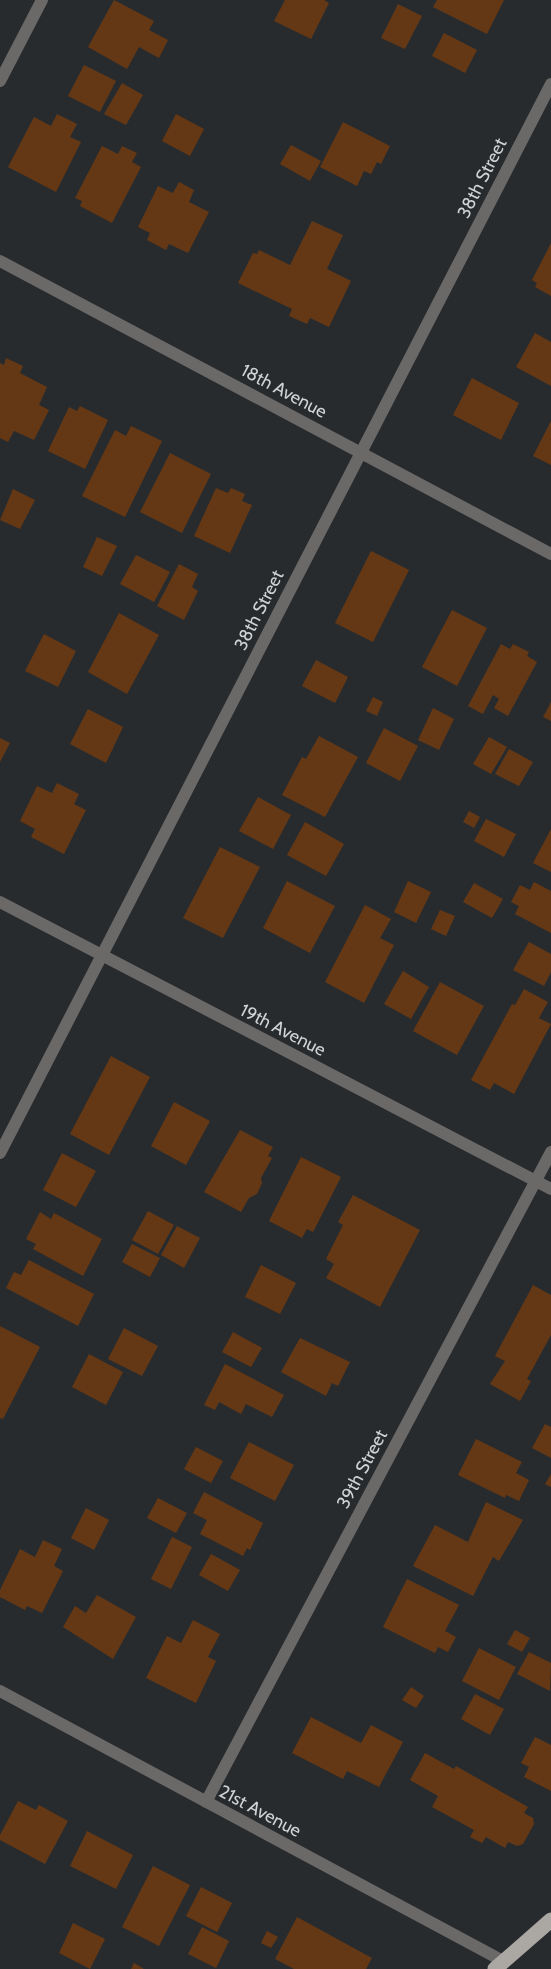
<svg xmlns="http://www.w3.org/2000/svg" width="551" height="1969" font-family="Cabin,sans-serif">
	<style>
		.building { fill: #653815 }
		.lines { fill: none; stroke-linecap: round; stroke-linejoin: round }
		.minor { stroke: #6b6967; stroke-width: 12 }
		.primary { stroke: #aba8a4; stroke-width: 15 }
		.labels { text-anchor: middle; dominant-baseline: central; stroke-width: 4.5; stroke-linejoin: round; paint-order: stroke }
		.street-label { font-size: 18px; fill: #d0d2d4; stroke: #272b2e }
	</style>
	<rect width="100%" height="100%" fill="#272b2e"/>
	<path class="building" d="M 114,0 L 154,21 L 149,30 L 168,40 L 159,58 L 139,47 L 127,69 L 88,47 Z
		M 285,0 L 324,0 L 329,3 L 311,39 L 274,21 Z
		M 437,0 L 504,0 L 487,34 L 433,7 Z
		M 398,4 L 422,16 L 405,49 L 381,38 Z
		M 444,33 L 477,50 L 465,73 L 432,56 Z
		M 84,65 L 116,81 L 100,112 L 68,96 Z
		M 122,83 L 143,95 L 126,125 L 104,114 Z
		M 57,114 L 77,124 L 70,137 L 81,142 L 56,192 L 8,167 L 34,117 L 51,126 Z
		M 176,114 L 204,129 L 190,156 L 162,141 Z
		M 343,122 L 390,146 L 381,164 L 377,162 L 371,174 L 364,171 L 357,186 L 320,167 Z
		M 291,145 L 321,161 L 310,181 L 280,164 Z
		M 102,146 L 118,154 L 122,146 L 137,153 L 132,162 L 141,167 L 112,223 L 80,206 L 82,201 L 75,198 Z
		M 179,182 L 194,190 L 189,202 L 209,212 L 188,253 L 169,244 L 166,250 L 147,240 L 150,233 L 138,227 L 158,186 L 173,193 Z
		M 312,221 L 343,235 L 327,269 L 351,281 L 329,327 L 310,318 L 307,324 L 289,316 L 292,309 L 238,283 L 253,253 L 257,254 L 259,250 L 290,265 Z
		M 551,243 L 551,296 L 535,287 L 537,283 L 532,280 Z
		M 535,333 L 551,342 L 551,386 L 516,367 Z
		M 6,358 L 23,366 L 20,373 L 47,387 L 39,405 L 49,410 L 34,440 L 14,431 L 8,442 L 0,438 L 0,363 L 4,365 Z
		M 472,378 L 519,403 L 501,440 L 453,415 Z
		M 80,406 L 108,420 L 85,469 L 48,451 L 69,407 L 77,411 Z
		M 551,421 L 551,465 L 533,456 Z
		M 131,426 L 162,441 L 125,517 L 82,496 L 115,430 L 126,436 Z
		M 170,453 L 211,474 L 182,533 L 140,512 Z
		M 216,488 L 228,493 L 231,488 L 245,494 L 242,501 L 252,505 L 230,553 L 194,536 Z
		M 13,489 L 35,500 L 20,529 L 0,520 Z
		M 97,537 L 117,546 L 102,576 L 83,567 Z
		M 371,551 L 409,570 L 373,642 L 335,623 Z
		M 136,555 L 170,572 L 154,602 L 120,584 Z
		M 179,564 L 198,574 L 192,587 L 198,591 L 184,620 L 157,606 Z
		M 452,610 L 487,628 L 457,686 L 422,667 Z
		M 119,613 L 159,635 L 127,694 L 88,672 Z
		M 44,634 L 76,651 L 58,687 L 25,671 Z
		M 501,644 L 510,649 L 513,644 L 529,652 L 527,656 L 537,662 L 508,716 L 494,708 L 499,699 L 493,695 L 483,714 L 468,706 Z
		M 316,660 L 348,677 L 335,703 L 302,686 Z
		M 373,697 L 383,702 L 377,716 L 366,711 Z
		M 551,702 L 551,721 L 543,717 Z
		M 433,708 L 454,719 L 439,750 L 418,740 Z
		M 88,709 L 123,727 L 106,763 L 70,744 Z
		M 384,728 L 418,746 L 400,781 L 366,763 Z
		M 319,736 L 358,757 L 325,817 L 282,795 L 302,757 L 306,759 Z
		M 489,737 L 507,747 L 491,774 L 473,764 Z
		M 0,738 L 10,743 L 0,762 Z
		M 509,749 L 533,762 L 519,786 L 495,774 Z
		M 57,783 L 79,794 L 74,804 L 86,810 L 64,854 L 31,837 L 35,829 L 20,821 L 37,786 L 52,793 Z
		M 258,797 L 291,815 L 273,849 L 239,831 Z
		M 469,811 L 480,817 L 474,828 L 463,822 Z
		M 486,819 L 516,834 L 504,857 L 474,841 Z
		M 305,822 L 344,844 L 326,876 L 287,855 Z
		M 551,829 L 551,872 L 533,863 Z
		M 220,847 L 260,867 L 223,938 L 183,918 Z
		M 287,881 L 335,906 L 310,953 L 263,928 Z
		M 408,881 L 431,892 L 416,923 L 394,912 Z
		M 534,882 L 551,891 L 551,933 L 515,914 L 519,906 L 511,902 L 520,885 L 530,890 Z
		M 474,883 L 503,899 L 492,918 L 463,902 Z
		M 365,905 L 391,919 L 380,938 L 394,945 L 364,1003 L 325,982 Z
		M 440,910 L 455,916 L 446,936 L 431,929 Z
		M 529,942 L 551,954 L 551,972 L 544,986 L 513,970 Z
		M 403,971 L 429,987 L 411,1019 L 384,1004 Z
		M 440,982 L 484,1006 L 457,1055 L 413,1031 Z
		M 524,989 L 548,1002 L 539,1018 L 551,1024 L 514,1094 L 494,1083 L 490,1090 L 471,1080 L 512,1004 L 515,1005 Z
		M 111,1056 L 150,1077 L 109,1155 L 70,1134 Z
		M 174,1102 L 210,1121 L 186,1165 L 151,1146 Z
		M 240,1130 L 273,1147 L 268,1156 L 272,1158 L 261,1178 L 262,1183 L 257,1194 L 249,1198 L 241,1212 L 204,1192 Z
		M 62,1153 L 96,1171 L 76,1207 L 43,1190 Z
		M 301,1157 L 341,1177 L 313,1232 L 307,1229 L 302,1238 L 269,1221 Z
		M 353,1195 L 420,1230 L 380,1307 L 326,1278 L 334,1264 L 326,1259 L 343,1225 L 338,1222 Z
		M 148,1211 L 174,1225 L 158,1254 L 132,1240 Z
		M 40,1212 L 51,1219 L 54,1213 L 102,1239 L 83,1276 L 33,1249 L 36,1244 L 26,1239 Z
		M 177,1226 L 200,1238 L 184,1268 L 161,1255 Z
		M 132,1244 L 160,1258 L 150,1277 L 122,1262 Z
		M 29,1260 L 94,1294 L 78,1326 L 6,1288 L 14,1272 L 21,1275 Z
		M 261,1265 L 296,1283 L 280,1314 L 245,1297 Z
		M 533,1285 L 551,1295 L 551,1335 L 527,1379 L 531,1381 L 520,1401 L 490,1384 L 505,1361 L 495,1356 Z
		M 0,1326 L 40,1347 L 3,1419 L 0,1418 Z
		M 124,1328 L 158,1346 L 142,1376 L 108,1359 Z
		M 233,1332 L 262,1348 L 251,1367 L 222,1352 Z
		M 300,1338 L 350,1362 L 338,1386 L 332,1383 L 326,1396 L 281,1372 Z
		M 89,1354 L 123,1372 L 106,1405 L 72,1387 Z
		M 225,1364 L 284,1395 L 272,1417 L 246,1404 L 241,1414 L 219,1402 L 215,1410 L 204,1405 Z
		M 545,1424 L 551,1427 L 551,1458 L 532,1448 Z
		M 476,1439 L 522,1462 L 516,1473 L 529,1480 L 519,1501 L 506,1495 L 505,1498 L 458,1475 Z
		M 249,1442 L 294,1465 L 275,1501 L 230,1478 Z
		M 196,1447 L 223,1461 L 211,1483 L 184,1469 Z
		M 551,1474 L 551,1487 L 545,1484 Z
		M 204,1492 L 263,1523 L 250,1550 L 247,1548 L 243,1556 L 200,1534 L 207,1520 L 193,1513 Z
		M 158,1498 L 187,1513 L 176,1533 L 147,1518 Z
		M 486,1502 L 523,1520 L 499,1561 L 493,1557 L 473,1596 L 413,1566 L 435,1525 L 468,1542 Z
		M 86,1508 L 109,1520 L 94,1550 L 71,1538 Z
		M 172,1537 L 192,1547 L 171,1589 L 151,1579 Z
		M 43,1540 L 62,1549 L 54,1566 L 63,1571 L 42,1613 L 27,1606 L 25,1610 L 0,1597 L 0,1590 L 20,1549 L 35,1557 Z
		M 211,1554 L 240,1570 L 228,1591 L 199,1575 Z
		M 407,1579 L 459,1605 L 445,1631 L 456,1637 L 448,1652 L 438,1647 L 435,1653 L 383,1627 Z
		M 97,1595 L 136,1617 L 113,1659 L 63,1627 L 75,1606 L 86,1613 Z
		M 193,1620 L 220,1634 L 208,1657 L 216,1661 L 196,1703 L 146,1678 L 167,1636 L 181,1643 Z
		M 515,1630 L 530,1638 L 522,1652 L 507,1644 Z
		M 479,1648 L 516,1667 L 499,1700 L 462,1681 Z
		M 529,1652 L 551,1663 L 550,1691 L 517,1674 Z
		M 411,1687 L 424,1696 L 416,1708 L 402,1700 Z
		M 475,1694 L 504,1709 L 490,1735 L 461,1719 Z
		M 311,1717 L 361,1743 L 371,1725 L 403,1742 L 379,1787 L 347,1771 L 343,1779 L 292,1753 Z
		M 535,1737 L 551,1745 L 551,1791 L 524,1777 L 529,1767 L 521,1763 Z
		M 425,1753 L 454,1769 L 456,1766 L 528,1807 L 524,1813 L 533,1818 L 534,1824 L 523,1844 L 517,1846 L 508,1842 L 505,1848 L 486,1837 L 482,1843 L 470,1837 L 474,1830 L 432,1807 L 438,1796 L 410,1780 Z
		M 18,1801 L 36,1810 L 39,1805 L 68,1821 L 45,1864 L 0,1840 L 0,1835 Z
		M 87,1831 L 133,1855 L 116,1889 L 70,1866 Z
		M 153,1866 L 190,1885 L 159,1946 L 122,1927 Z
		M 201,1887 L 232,1903 L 217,1932 L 186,1916 Z
		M 297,1917 L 372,1958 L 366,1969 L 294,1969 L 275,1959 Z
		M 73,1923 L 105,1939 L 90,1969 L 59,1953 Z
		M 202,1927 L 229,1941 L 216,1968 L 188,1954 Z
		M 267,1931 L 278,1937 L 271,1948 L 261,1943 Z
		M 134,1963 L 144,1969 L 131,1969 Z"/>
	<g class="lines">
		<path class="minor" d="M 0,81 L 42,0
			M 0,261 L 551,554
			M 0,902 L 551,1189
			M 0,1153 L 551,84
			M 0,1691 L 503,1961
			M 206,1802 L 551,1152"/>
		<path class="primary" d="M 495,1969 L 551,1920"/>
	</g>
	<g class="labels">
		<g class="street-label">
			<text transform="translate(482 178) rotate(-63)">38th Street</text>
			<text transform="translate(284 391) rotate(28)">18th Avenue</text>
			<text transform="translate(259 610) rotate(-63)">38th Street</text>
			<text transform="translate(283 1030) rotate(27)">19th Avenue</text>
			<text transform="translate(362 1469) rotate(-62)">39th Street</text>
			<text transform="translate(260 1811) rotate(28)">21st Avenue</text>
		</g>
	</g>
</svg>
